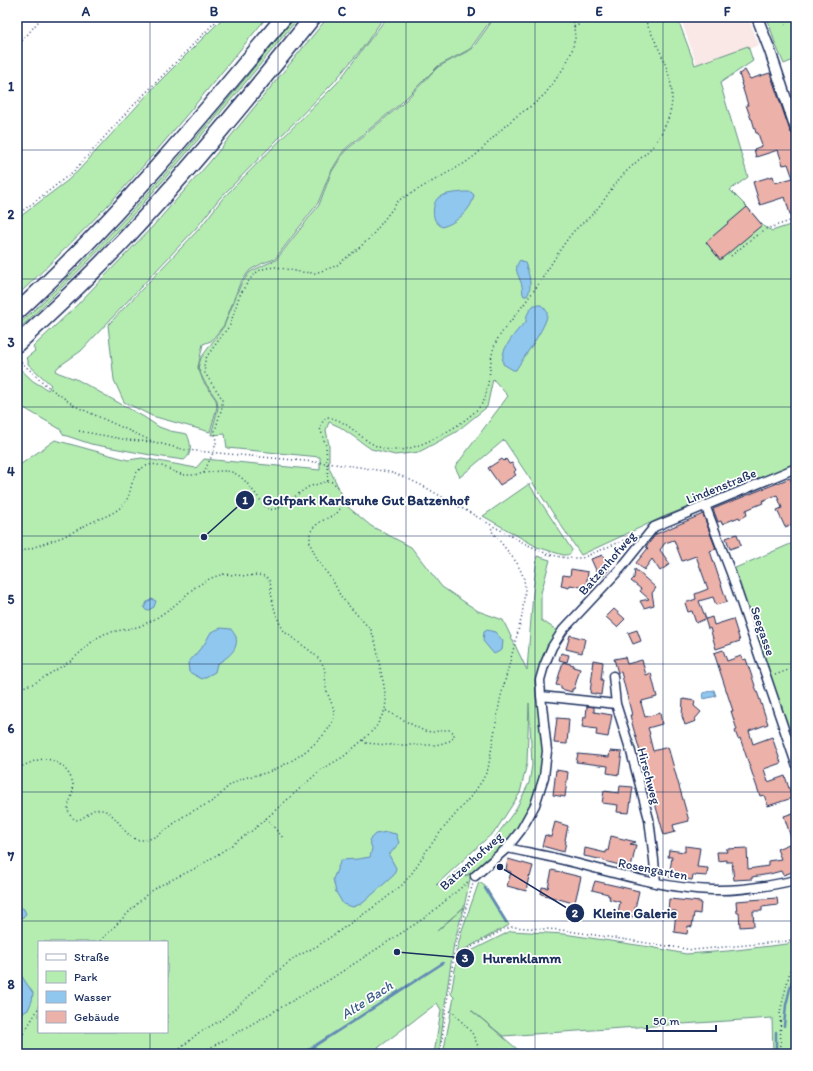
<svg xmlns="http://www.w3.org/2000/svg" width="813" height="1071" font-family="Itim,sans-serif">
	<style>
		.built { fill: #f9e8e5 }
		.green { fill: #b5edb1; stroke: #688e88; fill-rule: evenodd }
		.water { fill: #90c7ee; stroke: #618ab4 }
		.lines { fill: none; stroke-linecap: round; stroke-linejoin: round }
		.stream { stroke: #618ab4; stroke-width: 2.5 }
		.building { fill: #ecb1a8; stroke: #1b2f5e }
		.minor-casing { stroke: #1b2f5e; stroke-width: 11 }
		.tertiary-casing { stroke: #1b2f5e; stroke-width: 13 }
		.motorway-casing { stroke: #1b2f5e; stroke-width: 18 }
		.path { stroke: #1b2f5e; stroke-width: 1.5; stroke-dasharray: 1 3; stroke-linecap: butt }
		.minor { stroke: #fff; stroke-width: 8 }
		.tertiary { stroke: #fff; stroke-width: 10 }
		.motorway { stroke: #fff; stroke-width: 15 }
		.grid { fill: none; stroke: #1b2f5e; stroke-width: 1; stroke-opacity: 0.55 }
		.labels { text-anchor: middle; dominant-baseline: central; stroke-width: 3.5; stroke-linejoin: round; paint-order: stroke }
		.street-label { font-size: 13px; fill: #1b2f5e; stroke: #fff }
		.water-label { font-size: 14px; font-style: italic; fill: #3e5d89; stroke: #fff }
		.leader { fill: none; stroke: #1b2f5e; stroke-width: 1.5 }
		.callout-dot { fill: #1b2f5e; stroke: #fff; stroke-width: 1.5 }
		.mark-label { font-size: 12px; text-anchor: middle; font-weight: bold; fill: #fff }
		.callout-label { font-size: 14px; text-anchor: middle; font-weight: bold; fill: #1b2f5e; stroke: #fff; stroke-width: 3.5; stroke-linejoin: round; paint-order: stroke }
		.neatline { fill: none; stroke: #1b2f5e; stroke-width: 1.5 }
		.grid-label { font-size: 13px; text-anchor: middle; font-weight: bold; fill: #1b2f5e }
	</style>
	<rect width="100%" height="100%" fill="#fff"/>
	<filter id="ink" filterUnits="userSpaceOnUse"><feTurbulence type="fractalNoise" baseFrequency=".025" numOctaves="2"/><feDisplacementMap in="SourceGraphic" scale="8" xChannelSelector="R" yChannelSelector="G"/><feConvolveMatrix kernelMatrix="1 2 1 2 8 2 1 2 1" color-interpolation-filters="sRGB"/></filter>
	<g filter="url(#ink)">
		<path class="built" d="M 680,17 L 748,17 L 759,45 L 698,68 Z"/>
		<path class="green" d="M 224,17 L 267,17 C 215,80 164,145 108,205 C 78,236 48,266 17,296 L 17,219 L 67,181 L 78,171 L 158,83 Z
			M 295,17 L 299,17 C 239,90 180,164 116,233 C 84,266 50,299 17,331 L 17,326 C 78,270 135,210 189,146 C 225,104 260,60 295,17 Z
			M 328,17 L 384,17 L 364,46 L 333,83 L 219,199 L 197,227 L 81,351 L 58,367 L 55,371 L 59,373 L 78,380 L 144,417 L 159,427 L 170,431 L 187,434 C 191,443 193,454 184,460 L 156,456 L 91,444 L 64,435 L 60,429 L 17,404 L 17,366 L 33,381 L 48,390 L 51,385 L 28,364 L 28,360 L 26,358 L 35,351 L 33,347 L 76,306 L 153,226 L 208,164 Z
			M 387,17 L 493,17 L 470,49 L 438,66 L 400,104 L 344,150 L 330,173 L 318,203 L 275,259 L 263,263 L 250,270 L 240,283 L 224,325 L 211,341 L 203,344 L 198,367 L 203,381 L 216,400 L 217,407 L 210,432 L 152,416 L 124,402 L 114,380 L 108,325 L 200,228 L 223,198 L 338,82 Z
			M 495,17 L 677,17 L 695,65 L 748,46 L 753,61 L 720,83 L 748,177 L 730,190 L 747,207 L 762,225 L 772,231 L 796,223 L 796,464 L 663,517 L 581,555 L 504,440 L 460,477 L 455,467 L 508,396 L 493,379 L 487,407 L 456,432 L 419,452 L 395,455 L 371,449 L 340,427 L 329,422 L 326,430 L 329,445 L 329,468 L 348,507 L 371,526 L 411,547 L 442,587 L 478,611 L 503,620 L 527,670 L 533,593 L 537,556 L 550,560 L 541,593 L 541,620 L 558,631 L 536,681 L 544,750 L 543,770 L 538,789 L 529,811 L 504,847 L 472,873 L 446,881 L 494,839 L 516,809 L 529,783 L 532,765 L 529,703 L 527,763 L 520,793 L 496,830 L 436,885 L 471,874 L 464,907 L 437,931 L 464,907 L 454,943 L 446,997 L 439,1054 L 434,1054 L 441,1010 L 437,1003 L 370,1054 L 17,1054 L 17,467 L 55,440 L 128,460 L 142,458 L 196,468 L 204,459 L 320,470 L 320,457 L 227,448 L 225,434 L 211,435 L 218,408 L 217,400 L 204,381 L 198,368 L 201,358 L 224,326 L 241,284 L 250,272 L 264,265 L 276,260 L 319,205 L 331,173 L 345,151 L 401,105 L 438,67 L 472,49 ZM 39,942 L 167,942 L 167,1032 L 39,1032 Z
			M 767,17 L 796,17 L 796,59 L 784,64 L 775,43 Z
			M 529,484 L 572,550 C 570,555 568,555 563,555 L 537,547 L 483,516 Z
			M 795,542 L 796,544 L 796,754 L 733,569 Z
			M 479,882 L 485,886 L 509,925 L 456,954 L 462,930 Z
			M 511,931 L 564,934 L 650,947 L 686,954 L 728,951 L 787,944 L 796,941 L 796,1054 L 773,1054 L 772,1018 L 503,1036 L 471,1010 L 523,1054 L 443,1054 L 454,997 L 451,994 L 457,958 Z"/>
		<path class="water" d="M 464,192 L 471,192 L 474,195 C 472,210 456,223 442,227 C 439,225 437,223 435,220 C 432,214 433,201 439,197 C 446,193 456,193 464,192 Z
			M 520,260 L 525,263 C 529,273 533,287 527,296 L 524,296 C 522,293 523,291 522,286 C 520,276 512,270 520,260 Z
			M 534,305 L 541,305 C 544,308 548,310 547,315 C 547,326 523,358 516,370 L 513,370 L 503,364 C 502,359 503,355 504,351 C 507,343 519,327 526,322 C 526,315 529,310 534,305 Z
			M 152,599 L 156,601 L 154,607 L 147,611 L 144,608 L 147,602 Z
			M 221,628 L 231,629 C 232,631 235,634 236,637 C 239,650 227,658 217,664 L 215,672 L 202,679 L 189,672 L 188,663 L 205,643 L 211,632 Z
			M 487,630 L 495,632 L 503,641 L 502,650 L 494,654 L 483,641 L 484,632 Z
			M 714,690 L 716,696 L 704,699 L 703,693 Z
			M 387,832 L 396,834 L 399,843 L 389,855 L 396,868 L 394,875 L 363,903 L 353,907 L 343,904 L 336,892 L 333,879 L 341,860 L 358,859 L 370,857 L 372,848 L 369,840 L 375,834 Z
			M 20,907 L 24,909 L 26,914 L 23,917 L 19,919 L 17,917 L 17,908 Z
			M 17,970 L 21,975 L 33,993 L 32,1001 L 28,1010 L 18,1016 L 17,1015 Z"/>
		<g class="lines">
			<path class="stream" d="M 485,888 L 506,922
				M 784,1026 L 786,1005 L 796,964
				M 776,1032 L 776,1054
				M 302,1054 L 443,963"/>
		</g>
		<path class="building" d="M 745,70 L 750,79 L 770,73 L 790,131 L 793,135 L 796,145 L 796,227 L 794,228 L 785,197 L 760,205 L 753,182 L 773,176 L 775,183 L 793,178 L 788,164 L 783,165 L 778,150 L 756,157 L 754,149 L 762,146 L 758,133 L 756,133 L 752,119 L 751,119 L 746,105 L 748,105 L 741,83 L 742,83 L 739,74 Z
			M 747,207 L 762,225 L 720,260 L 706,242 Z
			M 502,459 L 504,461 L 506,459 L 509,464 L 512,463 L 516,470 L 514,472 L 516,475 L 500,485 L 488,468 Z
			M 790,478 L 796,493 L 796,517 L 793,518 L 796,523 L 785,527 L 777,510 L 782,508 L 777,495 L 762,501 L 763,503 L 746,510 L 747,515 L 740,519 L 739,517 L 722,524 L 721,521 L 718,522 L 713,509 Z
			M 703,514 L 716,549 L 710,551 L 727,602 L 716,605 L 713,597 L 699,601 L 706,619 L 712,617 L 714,625 L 733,619 L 740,641 L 716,649 L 710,628 L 708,629 L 705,619 L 696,623 L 692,611 L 688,612 L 685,603 L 696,599 L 695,594 L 708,589 L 696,556 L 682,561 L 674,540 L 665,543 L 660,550 L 670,564 L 660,571 L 652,559 L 644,570 L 636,563 L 648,548 L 646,547 L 656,534 Z
			M 737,534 L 741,545 L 730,549 L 726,538 Z
			M 603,555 L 609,570 L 600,579 L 591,559 Z
			M 571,569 L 588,572 L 586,588 L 570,585 L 569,588 L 561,586 L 563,575 L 570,576 Z
			M 635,569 L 656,588 L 652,593 L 654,605 L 644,608 L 640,601 L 649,599 L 640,591 L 641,589 L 631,581 L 634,578 Z
			M 614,609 L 625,619 L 617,627 L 606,617 Z
			M 637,630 L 641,641 L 633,644 L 628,633 Z
			M 570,635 L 585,639 L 582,653 L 566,649 Z
			M 723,650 L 727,661 L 741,656 L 743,660 L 746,659 L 768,724 L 749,731 L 753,744 L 772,737 L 781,763 L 764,769 L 768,782 L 785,776 L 792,798 L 768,806 L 764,795 L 760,796 L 740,738 L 738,739 L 735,731 L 737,730 L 731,711 L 733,711 L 714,653 Z
			M 561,653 L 569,655 L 567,662 L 559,660 Z
			M 625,657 L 627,664 L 642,660 L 646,675 L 651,673 L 657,697 L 642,701 L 642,702 L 641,703 L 645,717 L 660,713 L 662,724 L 648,728 L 650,734 L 649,735 L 653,751 L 668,747 L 689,821 L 673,825 L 675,832 L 664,835 L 633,727 L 630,715 L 632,715 L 621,672 L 618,673 L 614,659 Z
			M 593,660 L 603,662 L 601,680 L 603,680 L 601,695 L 590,693 L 593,668 L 592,668 Z
			M 563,662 L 574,665 L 573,667 L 580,669 L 574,689 L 572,689 L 572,692 L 561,689 L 561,686 L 556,685 Z
			M 683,699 L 695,701 L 694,706 L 701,712 L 695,719 L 696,721 L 685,725 L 682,716 Z
			M 587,706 L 594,707 L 594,712 L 612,715 L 608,737 L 596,735 L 597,729 L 582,727 L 584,717 L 586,717 Z
			M 557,718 L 569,719 L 567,744 L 554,743 Z
			M 610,751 L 622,752 L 619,775 L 607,773 L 608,766 L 576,762 L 578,754 L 609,757 Z
			M 556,770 L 568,772 L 565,797 L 553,795 Z
			M 620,786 L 633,787 L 629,813 L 617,812 L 618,805 L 602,803 L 604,791 L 619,793 Z
			M 796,812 L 796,849 L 795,850 L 784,816 Z
			M 555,822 L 568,826 L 565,840 L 566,841 L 564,852 L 542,846 L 545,835 L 551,837 Z
			M 611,836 L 636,842 L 630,844 L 636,845 L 631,868 L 604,861 L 604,860 L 584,856 L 585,848 L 606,853 L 606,850 L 608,851 Z
			M 789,844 L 794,859 L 796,859 L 796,871 L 783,875 L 781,871 L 770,874 L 752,877 L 752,879 L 734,880 L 732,862 L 726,862 L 726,860 L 718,861 L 717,852 L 727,852 L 726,849 L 747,848 L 748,869 L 768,866 L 768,861 L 781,859 L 777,849 Z
			M 685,846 L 700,848 L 697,867 L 708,868 L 707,876 L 693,875 L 692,880 L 669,877 L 672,857 L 668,857 L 669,850 L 685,852 Z
			M 508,859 L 533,866 L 530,877 L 529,876 L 526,891 L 507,886 L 511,872 L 506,870 Z
			M 552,870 L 581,877 L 575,902 L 581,903 L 579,914 L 571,912 L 573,903 L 541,894 L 542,887 L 548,888 Z
			M 595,881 L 639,891 L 633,917 L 618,913 L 620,902 L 609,899 L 610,896 L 608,896 L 608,894 L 592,890 Z
			M 777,898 L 778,905 L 762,907 L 762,911 L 753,911 L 754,926 L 740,927 L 739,912 L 737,913 L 736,901 Z
			M 669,899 L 701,902 L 700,914 L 694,913 L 692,927 L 688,926 L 687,934 L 674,932 L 676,911 L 668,911 Z"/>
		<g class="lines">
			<defs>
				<path id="minor" d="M 705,505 L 731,573 L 796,764
					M 613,676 L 616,704 L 631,752 L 649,819 L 654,860 L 656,883
					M 541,696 L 616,704
					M 507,848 C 525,852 544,855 563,860 C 612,872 661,888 712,890 C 739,891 769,886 796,880
					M 475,876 L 507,848 L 521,830 L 535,805 L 544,777 L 547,751 L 541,696 L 540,680 L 544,666 L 552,647 L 563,630 L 621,568 L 654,527 L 796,468"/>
				<path id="tertiary" d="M 757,17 L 770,51 L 796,129"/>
				<path id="motorway" d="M 17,312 C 115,221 199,120 284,17
					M 17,344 C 54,310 91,275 125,239 C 191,168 252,93 313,17"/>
			</defs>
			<use href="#minor" class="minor-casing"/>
			<use href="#tertiary" class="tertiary-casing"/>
			<use href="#motorway" class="motorway-casing"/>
			<path class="path" d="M 782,17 L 785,25
				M 789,17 L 791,22
				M 574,27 L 578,25 L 583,17
				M 17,47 L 42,17
				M 17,215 L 50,190 L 75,170 L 126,113 L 220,17
				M 731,256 L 754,237 L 766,229 L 796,219
				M 21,362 L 47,386 L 75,406 L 154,442 L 186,450 L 326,463 L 359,467 L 389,472 L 404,477 L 423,486 L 493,526 L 524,543 L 547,554 L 566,558 L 582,558 L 636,535
				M 79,431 L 128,440 L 153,442
				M 204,473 L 205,470 L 213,453 L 216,443 L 215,431 L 222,407 L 222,400 L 220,395 L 212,384 L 205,373 L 204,364 L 207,356 L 230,325 L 239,297 L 244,288 L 250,279 L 258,271 L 266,268 L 276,267 L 300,272 L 315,273 L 336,266 L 360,247 L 371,237 L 399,200 L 465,163 L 477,154 L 505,126 L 518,115 L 534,104 L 545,94 L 554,82 L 565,66 L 572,51 L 575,38 L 573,17
				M 328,481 L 326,446 L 320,428 L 323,421 L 327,417 C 355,421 364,451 397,450 C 400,450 403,450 406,449 C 429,444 471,421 483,402 C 486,397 487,389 488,383 C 491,369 490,353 497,340 C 506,325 519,312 529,297 C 544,278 555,256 569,237 C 577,226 588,220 596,210 C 605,200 612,187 621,177 C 631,166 643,157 653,146 C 657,142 666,125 668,119 C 681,84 659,51 645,20 L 641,17
				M 17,553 C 26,550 34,547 43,544 C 48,542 54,540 60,538 C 70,534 80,528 90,523 C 102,517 114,515 124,504 C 132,495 130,477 140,469 C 142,468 144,467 146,466 C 161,460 172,474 186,475 C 201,476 221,467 234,473 C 248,479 258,500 269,510 L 279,508 L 308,487 L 328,481 L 332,482 L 337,486 L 342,497 L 342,506 L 337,513 L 320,522 L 314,527 L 310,533 L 310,544 L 318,561 L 333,581 L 341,597 L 371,630 L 376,644 L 380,667 L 384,686 L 386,700 L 385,710 L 376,727 L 363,740 L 343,757 L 322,769 L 253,830 L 229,847 L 198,867 L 163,884 L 148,893 L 99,942
				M 775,675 L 796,667
				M 17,689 L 35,683 L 72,660 L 95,639 L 106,633 L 138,627 L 155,619 L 175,605 L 194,588 L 211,578 L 223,574 L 247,576 L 257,575 L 265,576 C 267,578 270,580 270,583 C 271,585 271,589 271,592 C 273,605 276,618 283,629 C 284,632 287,634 289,635 C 299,644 317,653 323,665 C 327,673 324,683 327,691 C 329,699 334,706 334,714 C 335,727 313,746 303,753 C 294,760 282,766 271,771 C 256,777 243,775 229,786 C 225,789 222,793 218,797 C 208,805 195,809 184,816 C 170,825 158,841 139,840 C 124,838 119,815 103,810 C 100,810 96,809 94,810 C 86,813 79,826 71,816 C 64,809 72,799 73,790 C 75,776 60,760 46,759 C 35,759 27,765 17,768
				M 363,740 L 366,743 L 387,745 L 434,745 L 440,744 L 452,740 L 454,736 L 454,733 L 450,730 L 444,730 L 433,732 L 424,731 L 385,710
				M 266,818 L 284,839
				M 454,955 L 458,954 L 505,929 L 512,927 L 562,930 L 693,950 L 788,941 L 796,938
				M 446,1010 L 453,1012 L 472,1033 L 478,1046 L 478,1054
				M 17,1044 L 37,1011 L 39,1006
				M 174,1054 L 197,1034 L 221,1020 L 238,1006 L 270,977 L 296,957 L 319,945 L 381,902 L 402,885 L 412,873 L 427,850 L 442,830 L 472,795 L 482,781 L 488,769 L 500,700 L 522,616 L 525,590 L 524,578 L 517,563 L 491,530 L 493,526
				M 202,1054 L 208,1049 L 329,980 L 426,917 L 469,881
				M 440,1054 L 449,987 L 456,943 L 473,883
				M 781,1054 L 780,1012 L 796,947"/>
			<use href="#minor" class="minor"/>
			<use href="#tertiary" class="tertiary"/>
			<use href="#motorway" class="motorway"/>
		</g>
	</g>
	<path class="grid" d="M 150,17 L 150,942M 278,17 L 278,1054M 406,17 L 406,1054M 535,17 L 535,1054M 663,17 L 663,1054M 17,150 L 796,150M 17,279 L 796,279M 17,407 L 796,407M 17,536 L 796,536M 17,664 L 796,664M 17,792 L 796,792M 17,921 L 796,921M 150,1032 L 150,1054"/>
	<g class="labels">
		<g class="street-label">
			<text transform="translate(721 486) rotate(-22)">Lindenstraße</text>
			<text transform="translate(607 563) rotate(-49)">Batzenhofweg</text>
			<text transform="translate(763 631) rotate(71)">Seegasse</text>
			<text transform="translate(649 776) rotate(75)">Hirschweg</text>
			<text transform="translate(471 861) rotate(-42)">Batzenhofweg</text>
			<text transform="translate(653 869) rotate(11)">Rosengarten</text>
		</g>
		<g class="water-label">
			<text transform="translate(367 1000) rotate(-33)">Alte Bach</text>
		</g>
	</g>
	<path class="leader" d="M204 537L245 500M500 867L575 913M397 952L465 958"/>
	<g class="callout-dot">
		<circle cx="204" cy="537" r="4"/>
		<circle cx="500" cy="867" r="4"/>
		<circle cx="397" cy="952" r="4"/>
		<circle cx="245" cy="500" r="10"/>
		<circle cx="575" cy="913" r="10"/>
		<circle cx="465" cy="958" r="10"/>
	</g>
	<g class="mark-label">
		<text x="245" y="504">1</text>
		<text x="575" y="917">2</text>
		<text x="465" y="962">3</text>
	</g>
	<g class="callout-label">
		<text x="366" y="505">Golfpark Karlsruhe Gut Batzenhof</text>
		<text x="635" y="918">Kleine Galerie</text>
		<text x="522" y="963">Hurenklamm</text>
	</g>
	<rect width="813" height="1071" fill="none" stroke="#fff" stroke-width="44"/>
	<rect x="38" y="941" width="130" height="92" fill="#ffffff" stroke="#a4acbf"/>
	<rect x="46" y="954" width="20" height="6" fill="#ffffff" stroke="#a4acbf"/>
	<text x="74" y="961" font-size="12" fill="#1b2f5e">Straße</text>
	<rect x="46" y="971" width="20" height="12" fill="#b5edb1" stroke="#a4acbf"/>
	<text x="74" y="981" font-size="12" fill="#1b2f5e">Park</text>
	<rect x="46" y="991" width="20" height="12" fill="#90c7ee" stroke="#a4acbf"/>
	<text x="74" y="1001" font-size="12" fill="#1b2f5e">Wasser</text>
	<rect x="46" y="1011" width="20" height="12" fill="#ecb1a8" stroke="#a4acbf"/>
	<text x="74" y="1021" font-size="12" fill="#1b2f5e">Gebäude</text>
	<path d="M647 1025v6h69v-6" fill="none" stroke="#1b2f5e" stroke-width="2"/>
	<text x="653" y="1025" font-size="12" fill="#1b2f5e" stroke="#ffffff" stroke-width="3" paint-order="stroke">50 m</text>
	<rect x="22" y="22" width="769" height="1027" class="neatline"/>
	<g class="grid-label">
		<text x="86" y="16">A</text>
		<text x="214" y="16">B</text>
		<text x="342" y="16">C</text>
		<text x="471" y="16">D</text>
		<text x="599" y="16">E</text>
		<text x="727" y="16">F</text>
		<text x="11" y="91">1</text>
		<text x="11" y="219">2</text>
		<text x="11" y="347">3</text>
		<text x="11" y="476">4</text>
		<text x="11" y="604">5</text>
		<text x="11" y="733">6</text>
		<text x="11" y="861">7</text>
		<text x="11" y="989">8</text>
	</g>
</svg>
